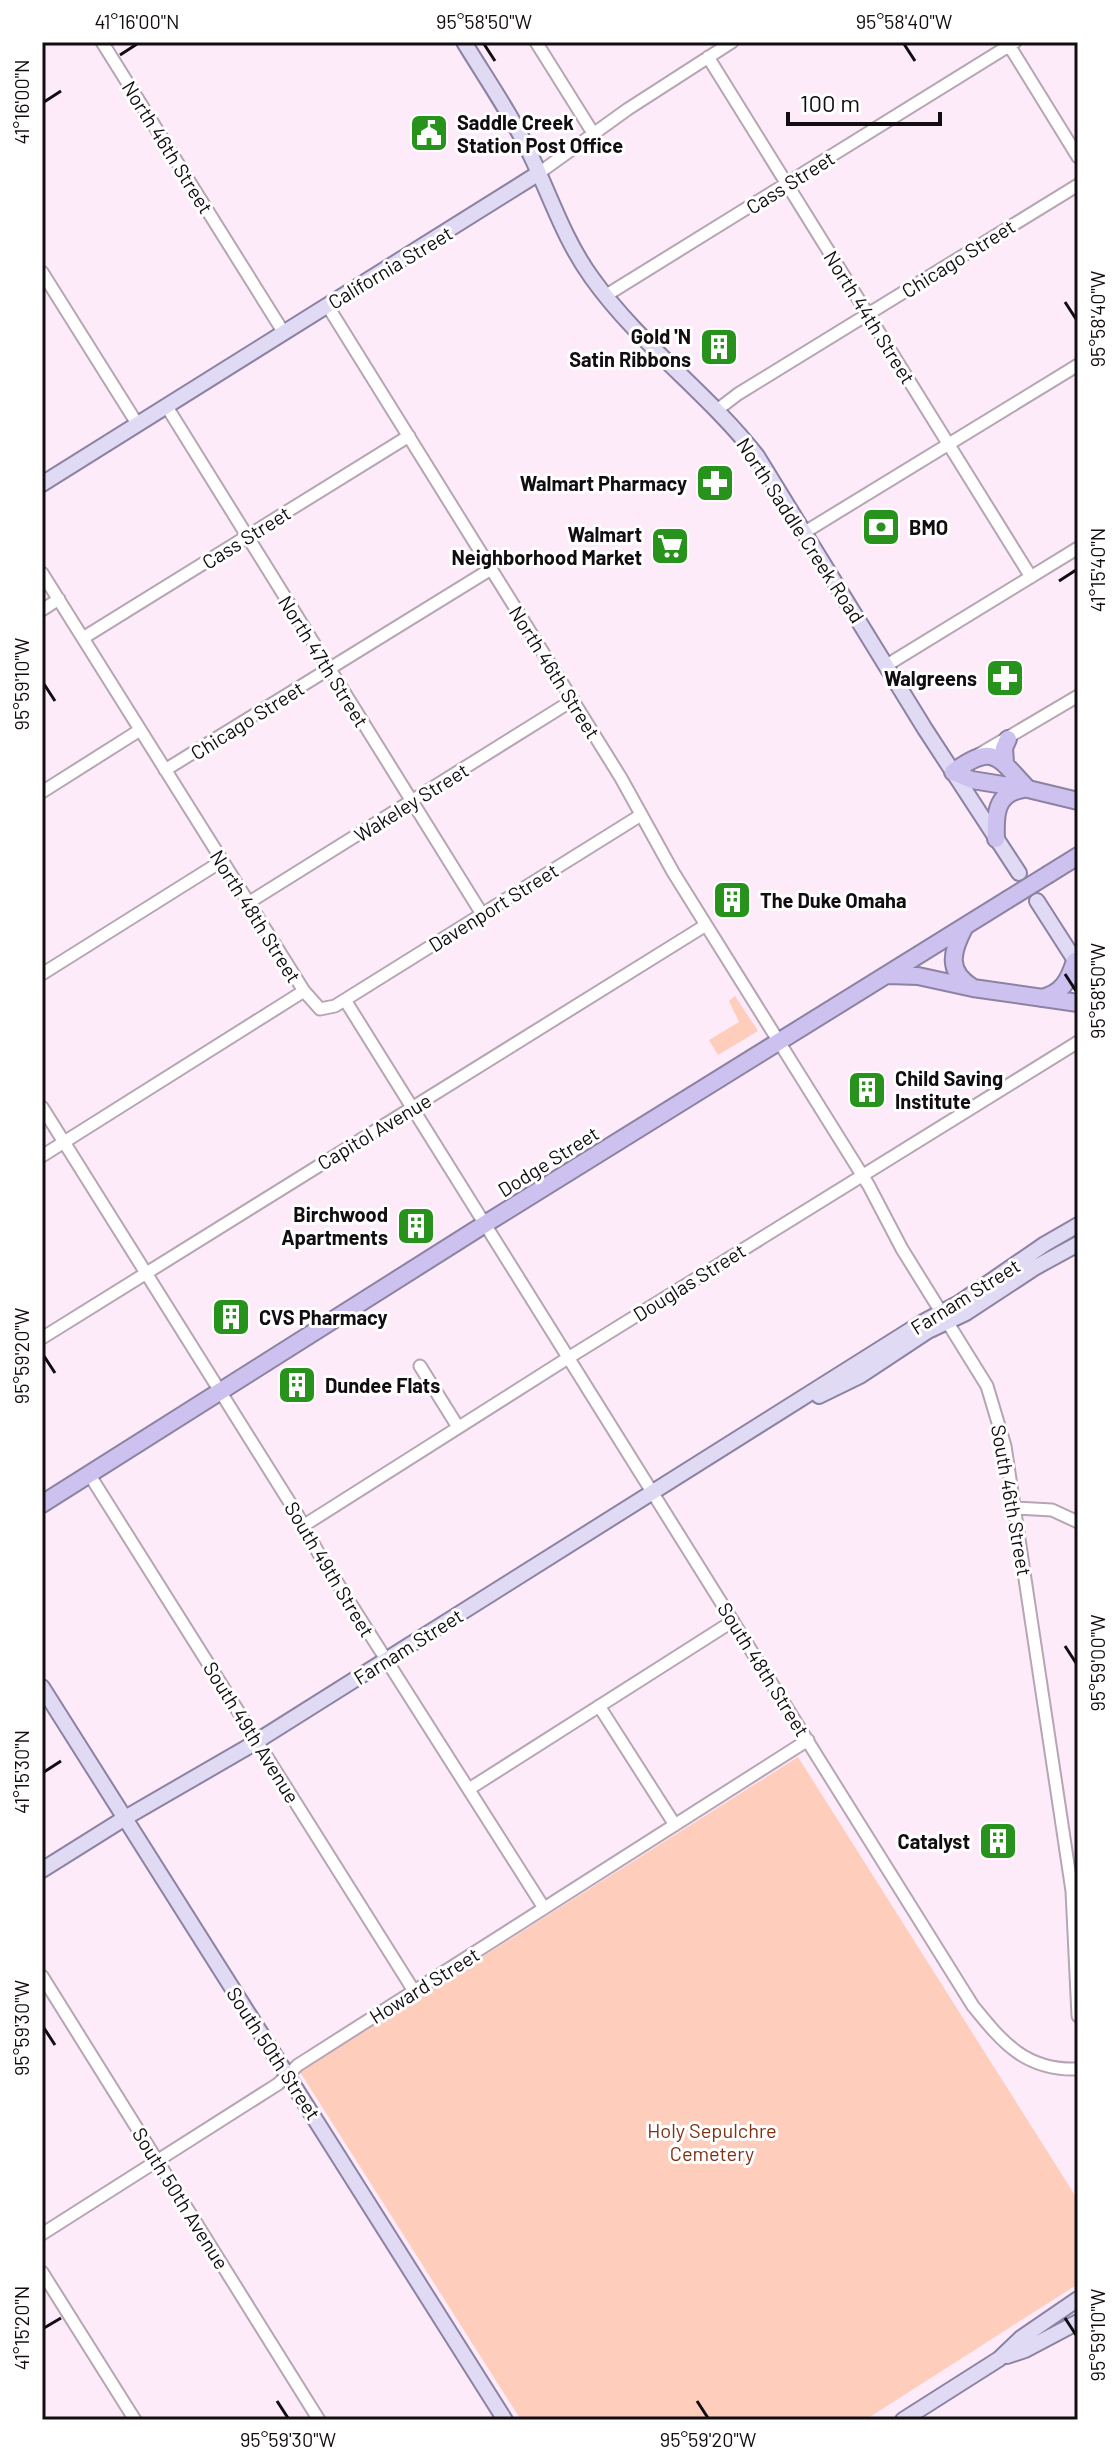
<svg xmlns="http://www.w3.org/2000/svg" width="1120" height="2462" font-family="Barlow,sans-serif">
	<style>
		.green { fill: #fecdbc }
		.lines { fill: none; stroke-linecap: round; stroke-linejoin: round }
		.minor-casing { stroke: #b6a5b3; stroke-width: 15 }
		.major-casing { stroke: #8c82a1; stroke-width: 18 }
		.highway-casing { stroke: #8c82a1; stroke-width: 20 }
		.minor { stroke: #fff; stroke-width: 11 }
		.major { stroke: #e1daf5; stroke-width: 14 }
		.highway { stroke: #cdc1ef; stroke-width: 16 }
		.highway-bridge-casing { stroke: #8c82a1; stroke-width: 20; stroke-linecap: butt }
		.highway-bridge { stroke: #cdc1ef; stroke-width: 16 }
		.ticks { fill: none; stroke: #120d11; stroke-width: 3 }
		.labels { text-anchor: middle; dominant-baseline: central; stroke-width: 6; stroke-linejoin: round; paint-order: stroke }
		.poi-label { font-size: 20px; font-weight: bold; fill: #120d11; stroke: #fff; text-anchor: start }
		.street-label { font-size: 20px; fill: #120d11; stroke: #fff }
		.park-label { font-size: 20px; fill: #7f3114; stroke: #fff }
		.neatline { fill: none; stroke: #120d11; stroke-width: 3 }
		.ticks-label { font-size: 20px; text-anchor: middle; fill: #120d11 }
	</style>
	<rect width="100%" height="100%" fill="#fdebfa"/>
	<path class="green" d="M 735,996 L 758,1031 L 718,1055 L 709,1040 L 739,1022 L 729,1001 Z
		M 798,1757 L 1078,2200 L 1078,2284 L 865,2420 L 521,2420 L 300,2072 Z"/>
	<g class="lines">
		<defs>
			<path id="minor" d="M 102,42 L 284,333
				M 536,42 L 593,133
				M 1007,42 L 1078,157
				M 708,57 L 1031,577
				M 539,173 L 628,109 L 732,42
				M 42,272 L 138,425
				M 605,296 L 1015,42
				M 327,305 L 621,778 L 673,872 L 869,1186 L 902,1249 L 987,1386 L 1005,1446 L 1072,1891 L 1078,2016
				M 167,407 L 482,914
				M 717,410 L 738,394 L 1078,185
				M 805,532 L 1078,365
				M 42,573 L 304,991 L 320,1009 L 335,1006 L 641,815
				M 42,610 L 59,599
				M 83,638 L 409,436
				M 887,665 L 1078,548
				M 978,755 L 1078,696
				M 165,770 L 491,569
				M 42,792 L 140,730
				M 248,903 L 573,700
				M 42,974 L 222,861
				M 345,1000 L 973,2006 C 1003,2043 1026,2071 1078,2069
				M 42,1107 L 297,1514 L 319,1554 L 544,1908
				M 42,1156 L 304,991
				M 42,1338 L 706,925
				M 420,1366 L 458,1427
				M 89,1474 L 414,1991
				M 1015,1508 L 1052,1510 L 1078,1522
				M 303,1526 L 568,1358 L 1078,1042
				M 599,1706 L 675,1825
				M 469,1789 L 733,1621
				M 42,1976 L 319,2420
				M 42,2234 L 278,2084 L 298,2065 L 808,1740
				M 42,2272 L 135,2420"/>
			<path id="major" d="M 464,42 C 487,80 513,117 532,158 C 551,198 565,241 592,278 C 639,344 707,392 757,456 L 925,729 L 1019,873
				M 42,484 L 539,173
				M 1037,901 L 1078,965
				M 819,1396 L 860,1376 L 928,1331 L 966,1313 L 1036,1267 L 1078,1244
				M 42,1687 L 505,2420
				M 42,1870 L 125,1818 L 246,1748 L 923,1322 L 959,1303 L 1045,1244 L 1078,1225
				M 1007,2356 L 1025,2350 L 1078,2322
				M 903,2420 L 999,2359 L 1021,2338 L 1078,2299"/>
			<path id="highway" d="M 1005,763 L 1004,748 L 1008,739
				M 1028,789 C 997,757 995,742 953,772 L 972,780 L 1028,789 L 1078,801
				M 996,839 C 995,816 995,793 1023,789
				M 1049,874 L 1078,856
				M 964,928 C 952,951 946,971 972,987
				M 888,975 L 918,976 L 973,988 L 1078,1003
				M 1041,998 C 1062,994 1069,980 1075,961
				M 42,1504 L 485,1224 L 1007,900"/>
		</defs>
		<use href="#minor" class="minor-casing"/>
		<use href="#major" class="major-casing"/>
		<use href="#highway" class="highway-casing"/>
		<use href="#minor" class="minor"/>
		<use href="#major" class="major"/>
		<use href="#highway" class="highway"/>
		<defs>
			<path id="highway-bridge" d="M 1007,900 L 1049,874"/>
		</defs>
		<use href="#highway-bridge" class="highway-bridge-casing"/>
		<use href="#highway-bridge" class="highway-bridge"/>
	</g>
	<path class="ticks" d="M 484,44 L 495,61M 904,44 L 915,61M 120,55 L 137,44M 44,102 L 61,91M 1065,302 L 1076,319M 1059,581 L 1076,570M 44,684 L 55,701M 1065,974 L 1076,991M 44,1356 L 55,1373M 1065,1646 L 1076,1663M 44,1772 L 61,1761M 44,2028 L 55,2045M 1065,2318 L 1076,2335M 44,2328 L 61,2318M 277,2401 L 288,2418M 697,2401 L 708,2418"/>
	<defs>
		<symbol id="civic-square" viewBox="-11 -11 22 22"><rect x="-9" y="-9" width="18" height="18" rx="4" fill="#27931c" stroke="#fff"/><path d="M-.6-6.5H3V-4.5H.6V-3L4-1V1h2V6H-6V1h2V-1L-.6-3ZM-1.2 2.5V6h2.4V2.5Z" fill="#fff"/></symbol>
		<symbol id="building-square" viewBox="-11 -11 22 22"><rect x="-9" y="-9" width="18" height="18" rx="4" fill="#27931c" stroke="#fff"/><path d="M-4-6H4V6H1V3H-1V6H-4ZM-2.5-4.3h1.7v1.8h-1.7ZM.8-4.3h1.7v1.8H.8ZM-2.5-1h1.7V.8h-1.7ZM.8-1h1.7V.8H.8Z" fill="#fff"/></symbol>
		<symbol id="pharmacy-square" viewBox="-11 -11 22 22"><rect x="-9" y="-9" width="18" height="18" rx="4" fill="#27931c" stroke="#fff"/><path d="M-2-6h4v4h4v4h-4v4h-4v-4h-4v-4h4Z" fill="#fff"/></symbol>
		<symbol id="bank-square" viewBox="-11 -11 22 22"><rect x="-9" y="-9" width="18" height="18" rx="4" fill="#27931c" stroke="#fff"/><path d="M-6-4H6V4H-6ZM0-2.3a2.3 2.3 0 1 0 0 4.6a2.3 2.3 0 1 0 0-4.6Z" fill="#fff"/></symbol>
		<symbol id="supermarket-square" viewBox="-11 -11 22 22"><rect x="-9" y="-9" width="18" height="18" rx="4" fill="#27931c" stroke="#fff"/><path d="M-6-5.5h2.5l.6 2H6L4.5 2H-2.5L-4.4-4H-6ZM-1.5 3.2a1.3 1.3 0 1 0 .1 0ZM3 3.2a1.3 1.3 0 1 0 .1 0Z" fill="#fff"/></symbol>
	</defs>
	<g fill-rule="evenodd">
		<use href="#civic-square" x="407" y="111" width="44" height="44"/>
		<use href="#building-square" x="697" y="325" width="44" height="44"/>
		<use href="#pharmacy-square" x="693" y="461" width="44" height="44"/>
		<use href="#bank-square" x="859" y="505" width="44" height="44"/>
		<use href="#supermarket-square" x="648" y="524" width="44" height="44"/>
		<use href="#pharmacy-square" x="983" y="656" width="44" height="44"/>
		<use href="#building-square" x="710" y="878" width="44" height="44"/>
		<use href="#building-square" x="845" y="1068" width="44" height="44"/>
		<use href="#building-square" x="394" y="1204" width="44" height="44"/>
		<use href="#building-square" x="209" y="1295" width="44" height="44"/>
		<use href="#building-square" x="275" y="1363" width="44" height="44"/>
		<use href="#building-square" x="976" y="1819" width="44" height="44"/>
	</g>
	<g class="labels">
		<g class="poi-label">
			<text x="457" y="122">Saddle Creek<tspan x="457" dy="23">Station Post Office</tspan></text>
			<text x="691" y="336" text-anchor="end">Gold 'N<tspan x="691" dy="23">Satin Ribbons</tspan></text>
			<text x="687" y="483" text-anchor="end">Walmart Pharmacy</text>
			<text x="909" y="527">BMO</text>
			<text x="642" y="534" text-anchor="end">Walmart<tspan x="642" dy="23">Neighborhood Market</tspan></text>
			<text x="977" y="678" text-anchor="end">Walgreens</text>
			<text x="760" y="900">The Duke Omaha</text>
			<text x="895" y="1078">Child Saving<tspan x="895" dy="23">Institute</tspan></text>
			<text x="388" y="1214" text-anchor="end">Birchwood<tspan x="388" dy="23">Apartments</tspan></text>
			<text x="259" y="1317">CVS Pharmacy</text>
			<text x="325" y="1385">Dundee Flats</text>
			<text x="970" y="1841" text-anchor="end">Catalyst</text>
		</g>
		<g class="street-label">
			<text transform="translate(168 147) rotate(58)">North 46th Street</text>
			<text transform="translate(790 182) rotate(-32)">Cass Street</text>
			<text transform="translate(958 258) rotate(-32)">Chicago Street</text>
			<text transform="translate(390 267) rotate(-31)">California Street</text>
			<text transform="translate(870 317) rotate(58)">North 44th Street</text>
			<text transform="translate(801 530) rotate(57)">North Saddle Creek Road</text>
			<text transform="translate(246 537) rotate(-32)">Cass Street</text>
			<text transform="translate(324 661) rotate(58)">North 47th Street</text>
			<text transform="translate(555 672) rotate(58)">North 46th Street</text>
			<text transform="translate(247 720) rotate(-32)">Chicago Street</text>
			<text transform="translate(411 802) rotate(-32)">Wakeley Street</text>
			<text transform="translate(493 907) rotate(-32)">Davenport Street</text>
			<text transform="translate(256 916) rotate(58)">North 48th Street</text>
			<text transform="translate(374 1131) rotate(-31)">Capitol Avenue</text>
			<text transform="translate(548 1161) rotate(-32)">Dodge Street</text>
			<text transform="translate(689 1282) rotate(-32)">Douglas Street</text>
			<text transform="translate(965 1296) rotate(-32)">Farnam Street</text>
			<text transform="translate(1012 1500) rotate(80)">South 46th Street</text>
			<text transform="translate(330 1569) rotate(59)">South 49th Street</text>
			<text transform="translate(408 1646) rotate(-32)">Farnam Street</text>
			<text transform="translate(764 1669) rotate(58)">South 48th Street</text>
			<text transform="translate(252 1732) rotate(58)">South 49th Avenue</text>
			<text transform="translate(424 1985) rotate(-32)">Howard Street</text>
			<text transform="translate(274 2053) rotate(57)">South 50th Street</text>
			<text transform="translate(181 2198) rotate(58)">South 50th Avenue</text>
		</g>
		<g class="park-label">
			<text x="712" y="2130">Holy Sepulchre<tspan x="712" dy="23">Cemetery</tspan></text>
		</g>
	</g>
	<rect width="1120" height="2462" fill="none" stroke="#ffffff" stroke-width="88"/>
	<path d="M788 112v12h152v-12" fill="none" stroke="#120d11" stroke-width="4"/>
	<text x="800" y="112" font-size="24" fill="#120d11" stroke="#ffffff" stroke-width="6" paint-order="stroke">100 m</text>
	<rect x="44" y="44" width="1032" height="2374" class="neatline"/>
	<g class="ticks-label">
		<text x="137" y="29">41°16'00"N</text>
		<text x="484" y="29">95°58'50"W</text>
		<text x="904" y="29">95°58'40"W</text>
		<text transform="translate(22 102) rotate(-90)" y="7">41°16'00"N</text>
		<text transform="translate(1098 319) rotate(-90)" y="7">95°58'40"W</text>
		<text transform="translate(1098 570) rotate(-90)" y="7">41°15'40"N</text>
		<text transform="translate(22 684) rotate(-90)" y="7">95°59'10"W</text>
		<text transform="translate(1098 991) rotate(-90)" y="7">95°58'50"W</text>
		<text transform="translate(22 1356) rotate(-90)" y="7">95°59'20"W</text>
		<text transform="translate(1098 1663) rotate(-90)" y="7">95°59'00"W</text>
		<text transform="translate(22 1772) rotate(-90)" y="7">41°15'30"N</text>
		<text transform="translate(22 2028) rotate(-90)" y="7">95°59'30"W</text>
		<text transform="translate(22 2328) rotate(-90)" y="7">41°15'20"N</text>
		<text transform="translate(1098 2335) rotate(-90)" y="7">95°59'10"W</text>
		<text x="288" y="2447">95°59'30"W</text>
		<text x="708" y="2447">95°59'20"W</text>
	</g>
</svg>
